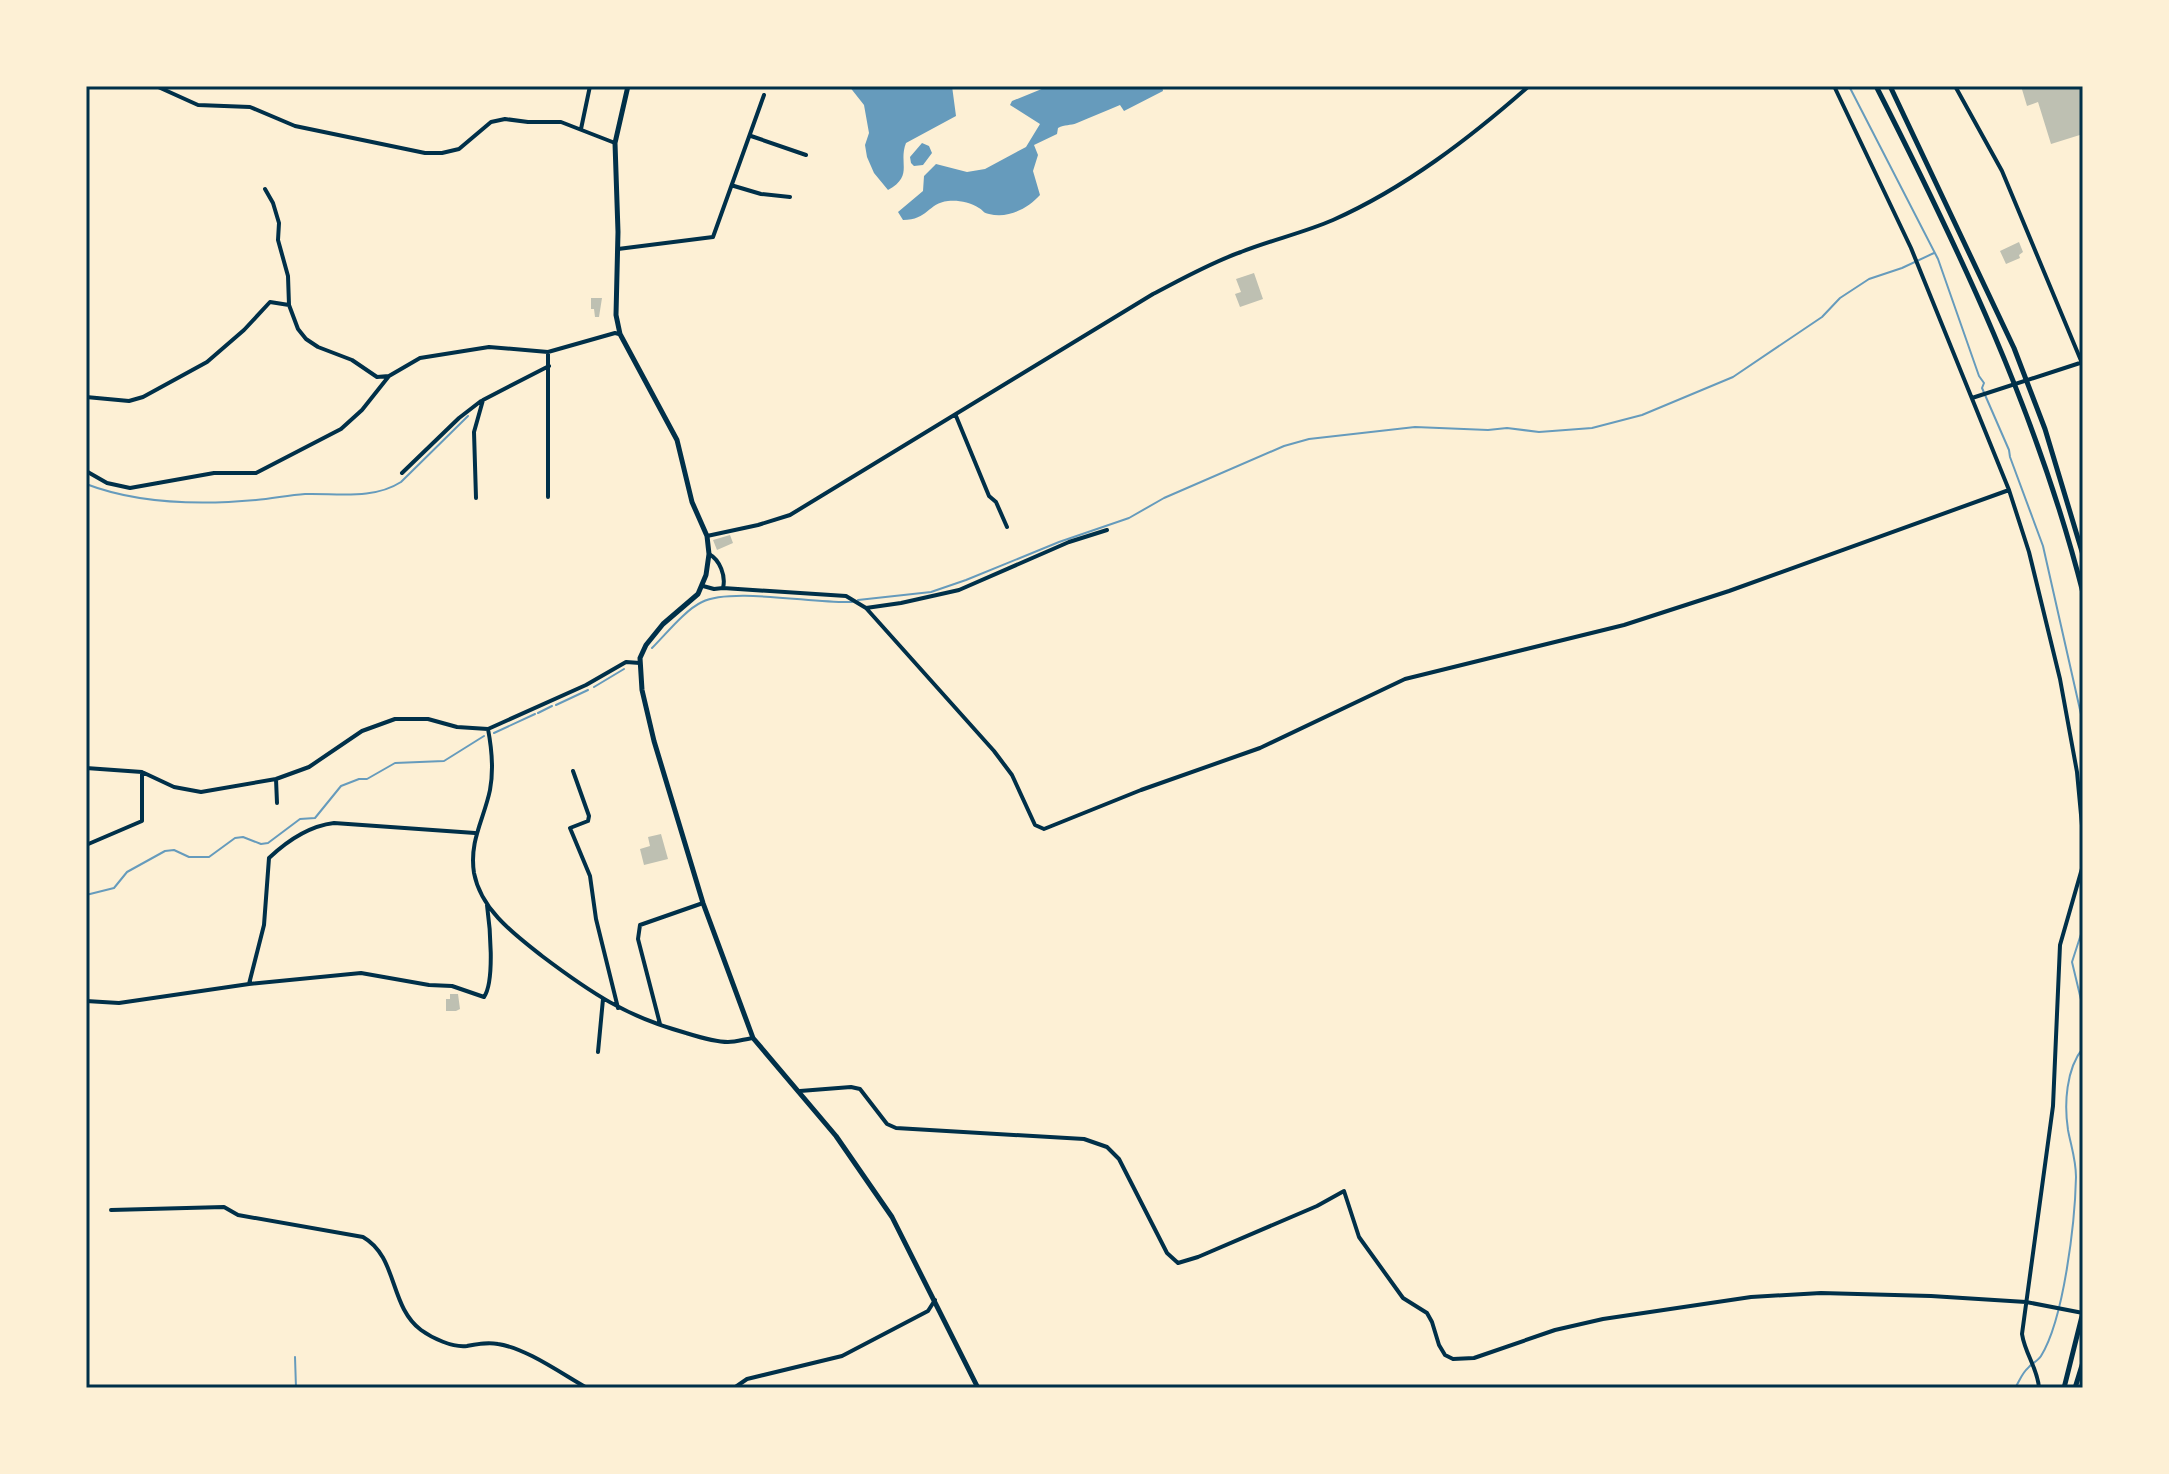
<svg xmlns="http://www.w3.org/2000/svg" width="2169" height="1474" font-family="Commissioner,sans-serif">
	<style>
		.water { fill: #669bbc }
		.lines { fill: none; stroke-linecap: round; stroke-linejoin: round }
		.stream { stroke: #669bbc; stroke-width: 2 }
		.building { fill: #bec0b2 }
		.minor { stroke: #003049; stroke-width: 4 }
		.tertiary { stroke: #003049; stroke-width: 5 }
		.secondary { stroke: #003049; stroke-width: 5 }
		.neatline { fill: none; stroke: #003049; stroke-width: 3 }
	</style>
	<rect width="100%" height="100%" fill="#fdf0d5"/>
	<path class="water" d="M 849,86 L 952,86 L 956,116 L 906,143 C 898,163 914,176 888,190 L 874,173 L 867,157 L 865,145 L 869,133 L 864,105 Z
		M 1049,86 L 1162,86 L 1163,91 L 1124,111 L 1120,105 C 1106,111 1091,117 1077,123 C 1070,126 1065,124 1058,128 L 1057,134 L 1034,145 L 1038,155 L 1033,171 L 1040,195 C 1028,208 1009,219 989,214 C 983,213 984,211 979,208 C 970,202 958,200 948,201 C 928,203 928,220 903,220 L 898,212 L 923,191 L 924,176 L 936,164 L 967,172 L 985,169 L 1026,147 L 1040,124 L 1010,105 L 1012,101 Z
		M 922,143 L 929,146 L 932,153 L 923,165 L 914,166 L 911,163 L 910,157 Z"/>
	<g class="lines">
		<path class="stream" d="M 1849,86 L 1938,259 L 1979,376 L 1984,383 L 1982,388 L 2009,450 L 2010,457 L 2043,546 L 2083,723
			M 86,484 C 138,504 201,505 256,500 C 272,499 288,495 305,494 C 337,493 373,500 401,482 L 468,416
			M 858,600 L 931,592 L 966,580 L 1059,542 L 1129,518 L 1164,498 L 1284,446 L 1309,439 L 1415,427 L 1488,430 L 1507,428 L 1539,432 L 1592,428 L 1642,415 L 1733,377 L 1822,317 L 1840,298 L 1869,279 L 1902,268 L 1934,253
			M 652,648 C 666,634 685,610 702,602 C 732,587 816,604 852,602
			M 594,687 L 624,669
			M 556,705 L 588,690
			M 538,713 L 552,706
			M 494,733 L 535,714
			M 86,895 L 114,888 L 127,872 L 165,851 L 174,850 L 189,857 L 209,857 L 235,838 L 243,837 L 261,844 L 268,843 L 300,819 L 315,818 L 341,786 L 359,779 L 367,779 L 395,763 L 444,761 L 484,736
			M 2083,928 L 2072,962 L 2083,1008
			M 295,1357 L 296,1388
			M 2015,1388 C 2019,1382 2022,1373 2028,1368 C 2032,1363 2038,1361 2041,1356 C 2064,1319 2075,1222 2076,1177 C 2076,1160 2071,1146 2068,1130 C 2064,1104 2066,1069 2083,1048"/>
	</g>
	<path class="building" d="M 2021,86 L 2083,86 L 2083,134 L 2051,144 L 2038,102 L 2027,106 Z
		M 2019,242 L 2023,252 L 2019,255 L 2020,258 L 2006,264 L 2000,251 Z
		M 1254,273 L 1263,299 L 1240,307 L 1235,294 L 1241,292 L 1236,279 Z
		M 591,298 L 602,298 L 599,317 L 595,317 L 594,309 L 591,309 Z
		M 730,535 L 733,543 L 717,550 L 713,540 Z
		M 661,834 L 668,859 L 644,865 L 640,849 L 650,846 L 648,837 Z
		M 450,994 L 458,994 L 460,1009 L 456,1011 L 446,1011 L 446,999 L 450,999 Z"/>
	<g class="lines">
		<path class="minor" d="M 156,86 L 198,105 L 250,107 L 295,126 L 425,153 L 442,153 L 459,149 L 491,122 L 505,119 L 528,122 L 561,122 L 615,143
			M 1834,86 L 1911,248 L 2009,490 L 2029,552 L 2060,679 L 2077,772 L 2083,836
			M 1955,86 L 2002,171 L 2082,363
			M 581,129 L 590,86
			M 751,136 L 806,155
			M 734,186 L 761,194 L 790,197
			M 265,189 L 273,203 L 279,223 L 278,240 L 288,276 L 289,305
			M 618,249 L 713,237 L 764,95
			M 548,352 L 548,497
			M 86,397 L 129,401 L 143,397 L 207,362 L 244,330 L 270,302 L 289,305 L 298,329 L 306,339 L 318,347 L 352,360 L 377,377 L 389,376
			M 1972,398 L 2083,362
			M 956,416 L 989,496 L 996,502 L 1007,527
			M 86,471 L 107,483 L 130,488 L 214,473 L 256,473 L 341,429 L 362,410 L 389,376 L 420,358 L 489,347 L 548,352 L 615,333 L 619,334
			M 402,473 L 459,418 L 481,401
			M 476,498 L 474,432 L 483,400 L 549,366
			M 707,536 L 758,525 L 790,515 L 1153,294 C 1182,279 1210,263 1241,252 C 1271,240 1303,233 1333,220 C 1405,188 1470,138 1529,86
			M 703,586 L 714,589 L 723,588 C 726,576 720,560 709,554
			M 723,588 L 846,596 L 866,608 L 901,603 L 959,590 L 1069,542 L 1107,530
			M 866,608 L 994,751 L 1012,775 L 1035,825 L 1044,829 L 1141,790 L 1260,748 L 1405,679 L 1624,625 L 1729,591 L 2009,490
			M 488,729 C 492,750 494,769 490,790 C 484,819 469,841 474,873 C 481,910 514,934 542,956 C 591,993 627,1017 686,1033 C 699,1037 715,1042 728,1042 C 736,1042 745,1039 753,1038
			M 86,768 L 142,772 L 174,787 L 201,792 L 276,779 L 309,767 L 362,731 L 395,719 L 428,719 L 457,727 L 488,729 L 586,685 L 626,662 L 640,663
			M 573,771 L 589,816 L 588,821 L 570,828 L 590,876 L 596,919 L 618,1008
			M 276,779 L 277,803
			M 86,845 L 142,821 L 142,772
			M 249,984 L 264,925 L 269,858 C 287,841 309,826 334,823 L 475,833
			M 86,1001 L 119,1003 L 249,984 L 361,973 L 429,985 L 452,986 L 484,997 C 495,981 490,926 487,905
			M 660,1024 L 638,939 L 640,925 L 703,903
			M 598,1052 L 603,999
			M 800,1091 L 851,1087 L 860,1089 L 887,1124 L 896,1128 L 1084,1139 L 1107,1147 L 1119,1159 L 1167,1253 L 1178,1263 L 1198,1257 L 1317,1206 L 1344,1191 L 1359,1237 L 1403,1298 L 1427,1313 L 1432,1322 L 1439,1345 L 1445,1355 L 1453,1359 L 1474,1358 L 1555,1330 L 1603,1319 L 1751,1297 L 1821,1293 L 1931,1296 L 2026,1302 L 2083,1313
			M 111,1210 L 224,1207 L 238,1215 L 363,1237 C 398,1257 389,1306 421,1330 C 432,1338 453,1348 467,1346 C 478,1344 487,1342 498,1344 C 526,1348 562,1374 587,1388
			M 734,1388 L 747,1379 L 842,1356 L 928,1311 L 935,1300
			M 2039,1388 C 2038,1369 2025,1354 2022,1334 L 2053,1106 L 2060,945 L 2083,865"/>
		<path class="tertiary" d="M 628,86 L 615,143 L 618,232 L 616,315 L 620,334 L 677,440 L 692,502 L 707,536 L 709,554 L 706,575 L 698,594 L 663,624 L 646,645 L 640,658 L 642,690 L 654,741 L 703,903 L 753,1038 L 836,1136 L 892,1217 L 978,1388"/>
		<path class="secondary" d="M 1876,86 C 1959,249 2038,415 2083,593
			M 1890,86 L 2014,348 L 2045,429 L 2083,555
			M 2064,1388 L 2083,1312
			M 2075,1388 L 2083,1362"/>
	</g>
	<rect width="2169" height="1474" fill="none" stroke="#fdf0d5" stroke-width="176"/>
	<rect x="88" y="88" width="1993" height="1298" class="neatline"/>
</svg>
